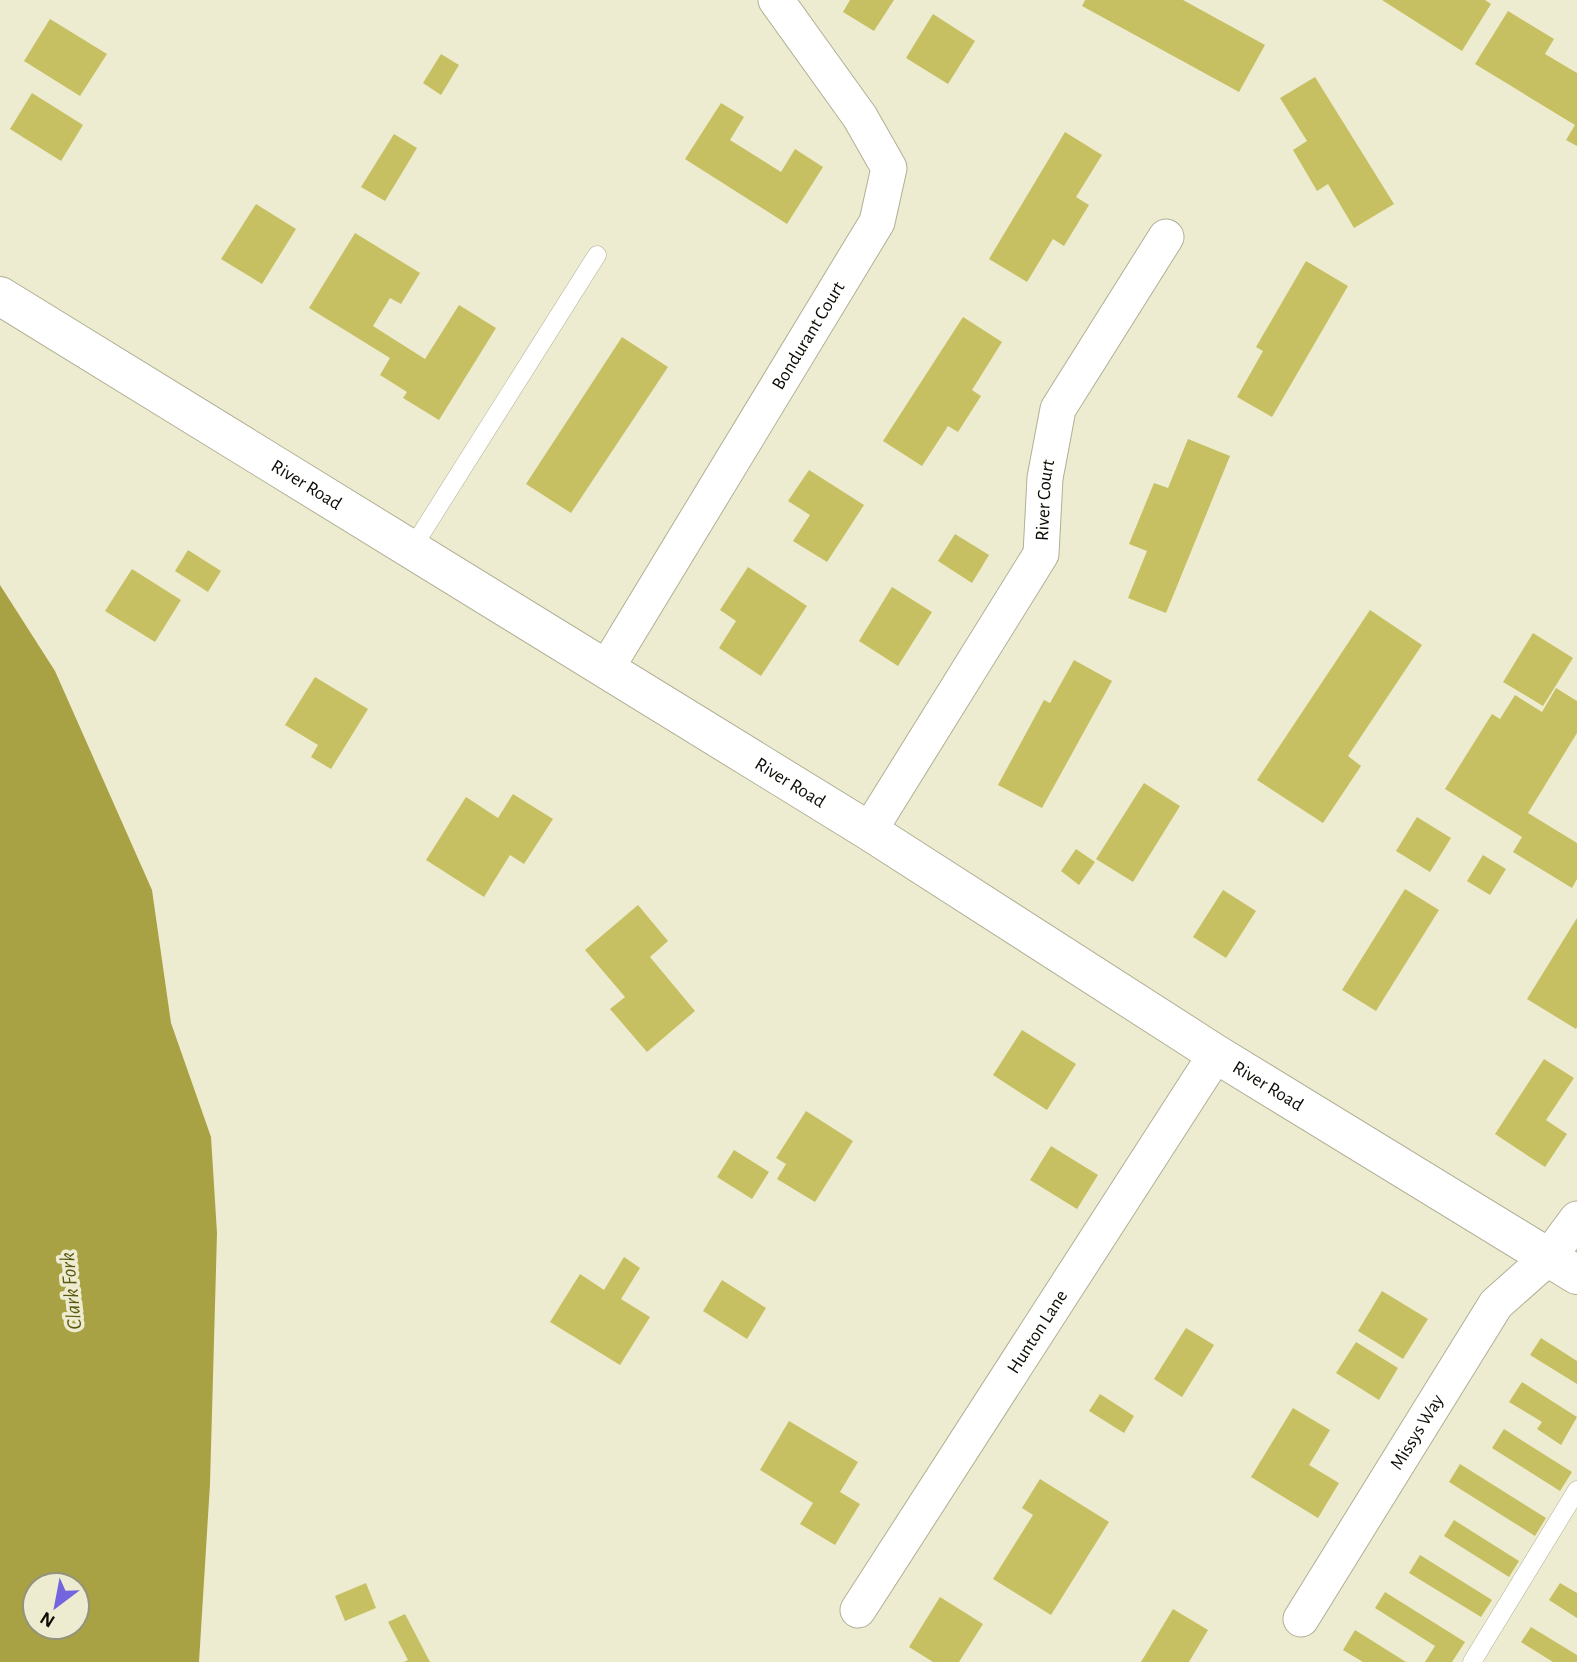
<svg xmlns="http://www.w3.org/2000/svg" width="1577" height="1662" font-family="'Alegreya Sans',sans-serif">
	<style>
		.water { fill: #a9a244; fill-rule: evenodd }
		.building { fill: #c6c062 }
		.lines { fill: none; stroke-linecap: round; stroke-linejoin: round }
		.service-casing { stroke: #b1af95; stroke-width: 19 }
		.minor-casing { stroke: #b1af95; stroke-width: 37 }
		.tertiary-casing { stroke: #b1af95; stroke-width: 40 }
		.service { stroke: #fff; stroke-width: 18 }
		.minor { stroke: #fff; stroke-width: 35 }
		.tertiary { stroke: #fff; stroke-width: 38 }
		.labels { text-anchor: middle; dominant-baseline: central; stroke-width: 7; stroke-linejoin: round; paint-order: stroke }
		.street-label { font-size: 19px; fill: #0d0c04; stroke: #edecd0 }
		.water-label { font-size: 21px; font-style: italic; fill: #5c5710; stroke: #edecd0 }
	</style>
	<rect width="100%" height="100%" fill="#edecd0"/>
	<path class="water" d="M 0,585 L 55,671 L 152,890 L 171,1023 L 211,1137 L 217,1233 L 210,1484 L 199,1662 L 0,1662 ZM 35,1585 L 77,1585 L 77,1627 L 35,1627 Z"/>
	<path class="building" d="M 850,0 L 894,0 L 874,31 L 843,12 Z
		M 1085,0 L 1183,0 L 1265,45 L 1239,92 L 1082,6 Z
		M 1382,0 L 1485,0 L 1491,4 L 1462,51 Z
		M 1508,11 L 1554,39 L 1545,54 L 1577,73 L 1577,146 L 1566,140 L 1575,125 L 1475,64 Z
		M 933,14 L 975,41 L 948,84 L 906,58 Z
		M 50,19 L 107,54 L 80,96 L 24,61 Z
		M 441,54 L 459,65 L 441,95 L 423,83 Z
		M 1315,77 L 1394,204 L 1354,228 L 1328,184 L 1317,191 L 1293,150 L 1307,141 L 1280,98 Z
		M 32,93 L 83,125 L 61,161 L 10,129 Z
		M 721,103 L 744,117 L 730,140 L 781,172 L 795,149 L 823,167 L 787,224 L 685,159 Z
		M 1065,132 L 1102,155 L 1076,197 L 1089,205 L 1064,246 L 1053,239 L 1027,282 L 989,259 Z
		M 394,134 L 417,148 L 385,201 L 361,187 Z
		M 256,204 L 296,229 L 262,284 L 221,259 Z
		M 355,233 L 420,273 L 401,304 L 390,298 L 373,326 L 425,359 L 459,305 L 496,328 L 439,420 L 403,398 L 407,392 L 380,375 L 390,358 L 309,308 Z
		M 1306,261 L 1348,286 L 1272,417 L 1237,397 L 1263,351 L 1256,347 Z
		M 963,317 L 1002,342 L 972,390 L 981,396 L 958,432 L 948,426 L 922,466 L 883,441 Z
		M 622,337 L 668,367 L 571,513 L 526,484 Z
		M 1188,439 L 1230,456 L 1166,613 L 1128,598 L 1147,551 L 1129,544 L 1154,483 L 1168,488 Z
		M 809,470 L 864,505 L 827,562 L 793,541 L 810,515 L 788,501 Z
		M 955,534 L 989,555 L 972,583 L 938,561 Z
		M 188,550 L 221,571 L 208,592 L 175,571 Z
		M 748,567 L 807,606 L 761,676 L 719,648 L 736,621 L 720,610 Z
		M 132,569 L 181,600 L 155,642 L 105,611 Z
		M 892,587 L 932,612 L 898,666 L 859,641 Z
		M 1370,610 L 1422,645 L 1348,756 L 1361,766 L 1323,823 L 1257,780 Z
		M 1533,633 L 1573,658 L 1543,706 L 1503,682 Z
		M 1074,660 L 1112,681 L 1042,808 L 998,785 L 1044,700 L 1050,703 Z
		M 315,677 L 368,709 L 331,769 L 311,757 L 318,745 L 285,725 Z
		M 1556,688 L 1577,701 L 1577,733 L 1528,813 L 1577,843 L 1577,879 L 1572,888 L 1513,852 L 1522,837 L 1445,789 L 1492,714 L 1500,719 L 1515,695 L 1542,712 Z
		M 1144,783 L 1180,806 L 1133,882 L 1096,859 Z
		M 513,794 L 553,819 L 524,864 L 510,855 L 484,897 L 426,860 L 466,797 L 498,818 Z
		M 1417,817 L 1451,838 L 1430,872 L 1396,851 Z
		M 1076,849 L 1095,862 L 1079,885 L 1061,871 Z
		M 1483,855 L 1506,869 L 1490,895 L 1467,881 Z
		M 1405,889 L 1439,910 L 1376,1011 L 1342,990 Z
		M 1223,890 L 1256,911 L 1226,958 L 1193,937 Z
		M 638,905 L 668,941 L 650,957 L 695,1011 L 647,1052 L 610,1009 L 625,997 L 585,950 Z
		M 1577,918 L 1577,1027 L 1576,1029 L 1527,999 Z
		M 1022,1030 L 1076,1064 L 1047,1110 L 993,1075 Z
		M 1544,1059 L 1574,1078 L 1546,1120 L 1567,1134 L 1545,1167 L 1495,1134 Z
		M 806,1111 L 853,1141 L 815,1202 L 777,1179 L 786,1164 L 776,1158 Z
		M 1051,1146 L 1098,1175 L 1077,1209 L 1030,1180 Z
		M 734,1150 L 769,1172 L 752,1199 L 717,1177 Z
		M 624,1257 L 640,1268 L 621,1299 L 650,1317 L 620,1365 L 550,1322 L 580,1274 L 604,1290 Z
		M 722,1280 L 766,1308 L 747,1339 L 703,1311 Z
		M 1382,1291 L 1428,1319 L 1403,1359 L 1358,1331 Z
		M 1186,1328 L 1214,1345 L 1182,1397 L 1154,1379 Z
		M 1541,1338 L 1577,1361 L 1577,1384 L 1530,1355 Z
		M 1356,1342 L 1398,1368 L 1379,1400 L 1336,1373 Z
		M 1522,1382 L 1577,1417 L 1561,1445 L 1537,1429 L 1542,1422 L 1509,1402 Z
		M 1100,1394 L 1134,1416 L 1124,1433 L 1089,1411 Z
		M 1293,1408 L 1330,1430 L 1309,1465 L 1339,1483 L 1318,1518 L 1251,1477 Z
		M 789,1421 L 858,1462 L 840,1492 L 860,1504 L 835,1545 L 800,1524 L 813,1503 L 760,1470 Z
		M 1504,1429 L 1572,1472 L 1560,1491 L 1492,1448 Z
		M 1460,1464 L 1546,1518 L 1535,1536 L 1449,1482 Z
		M 1040,1479 L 1109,1522 L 1051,1615 L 993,1579 L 1033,1515 L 1022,1508 Z
		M 1454,1520 L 1519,1561 L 1509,1577 L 1444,1536 Z
		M 1420,1555 L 1492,1600 L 1481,1617 L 1409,1573 Z
		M 366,1583 L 376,1608 L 345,1621 L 335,1596 Z
		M 1560,1583 L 1577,1593 L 1577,1618 L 1549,1600 Z
		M 1385,1592 L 1465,1642 L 1452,1662 L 1425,1662 L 1435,1646 L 1375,1608 Z
		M 940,1597 L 983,1624 L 959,1662 L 933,1662 L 909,1647 Z
		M 1173,1609 L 1208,1630 L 1189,1662 L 1141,1662 Z
		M 405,1614 L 430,1662 L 404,1662 L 408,1660 L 388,1622 Z
		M 1531,1627 L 1577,1655 L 1577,1662 L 1553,1662 L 1521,1642 Z
		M 1355,1630 L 1406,1662 L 1363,1662 L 1343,1650 Z"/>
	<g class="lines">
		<defs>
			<path id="service" d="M 411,550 L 597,255
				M 1472,1662 L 1577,1490"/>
			<g id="minor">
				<path id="s1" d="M 606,669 L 877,222 L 889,168 L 860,117 L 776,0"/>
				<path id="s2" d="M 869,831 L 1041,554 L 1045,478 L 1058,409 L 1166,237"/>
				<path id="s3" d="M 858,1610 L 1216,1054"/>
				<path id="s4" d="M 1301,1619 L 1496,1304 L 1549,1257 L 1577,1219"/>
			</g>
			<g id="tertiary">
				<path id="s5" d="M 0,296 L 869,831 L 1216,1054 L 1577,1275"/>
			</g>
		</defs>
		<use href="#service" class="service-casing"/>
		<use href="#minor" class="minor-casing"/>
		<use href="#tertiary" class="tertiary-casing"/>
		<use href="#service" class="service"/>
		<use href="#minor" class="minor"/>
		<use href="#tertiary" class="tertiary"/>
	</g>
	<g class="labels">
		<g class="street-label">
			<text stroke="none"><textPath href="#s1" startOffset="390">Bondurant Court</textPath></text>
			<text stroke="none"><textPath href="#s5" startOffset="360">River Road</textPath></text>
			<text stroke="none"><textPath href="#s2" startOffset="380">River Court</textPath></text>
			<text stroke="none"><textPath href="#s5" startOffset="928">River Road</textPath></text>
			<text stroke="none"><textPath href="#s5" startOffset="1494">River Road</textPath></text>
			<text stroke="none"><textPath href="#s3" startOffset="331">Hunton Lane</textPath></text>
			<text stroke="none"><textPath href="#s4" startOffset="220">Missys Way</textPath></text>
		</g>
		<g class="water-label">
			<text transform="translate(71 1291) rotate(-96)">Clark Fork</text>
		</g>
	</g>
	<g transform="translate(56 1606) rotate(212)"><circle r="33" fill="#edecd0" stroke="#93927e" stroke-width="2"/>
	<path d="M0-5L12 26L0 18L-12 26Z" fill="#7465df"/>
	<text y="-10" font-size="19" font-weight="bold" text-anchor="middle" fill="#0d0c04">N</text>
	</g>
</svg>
